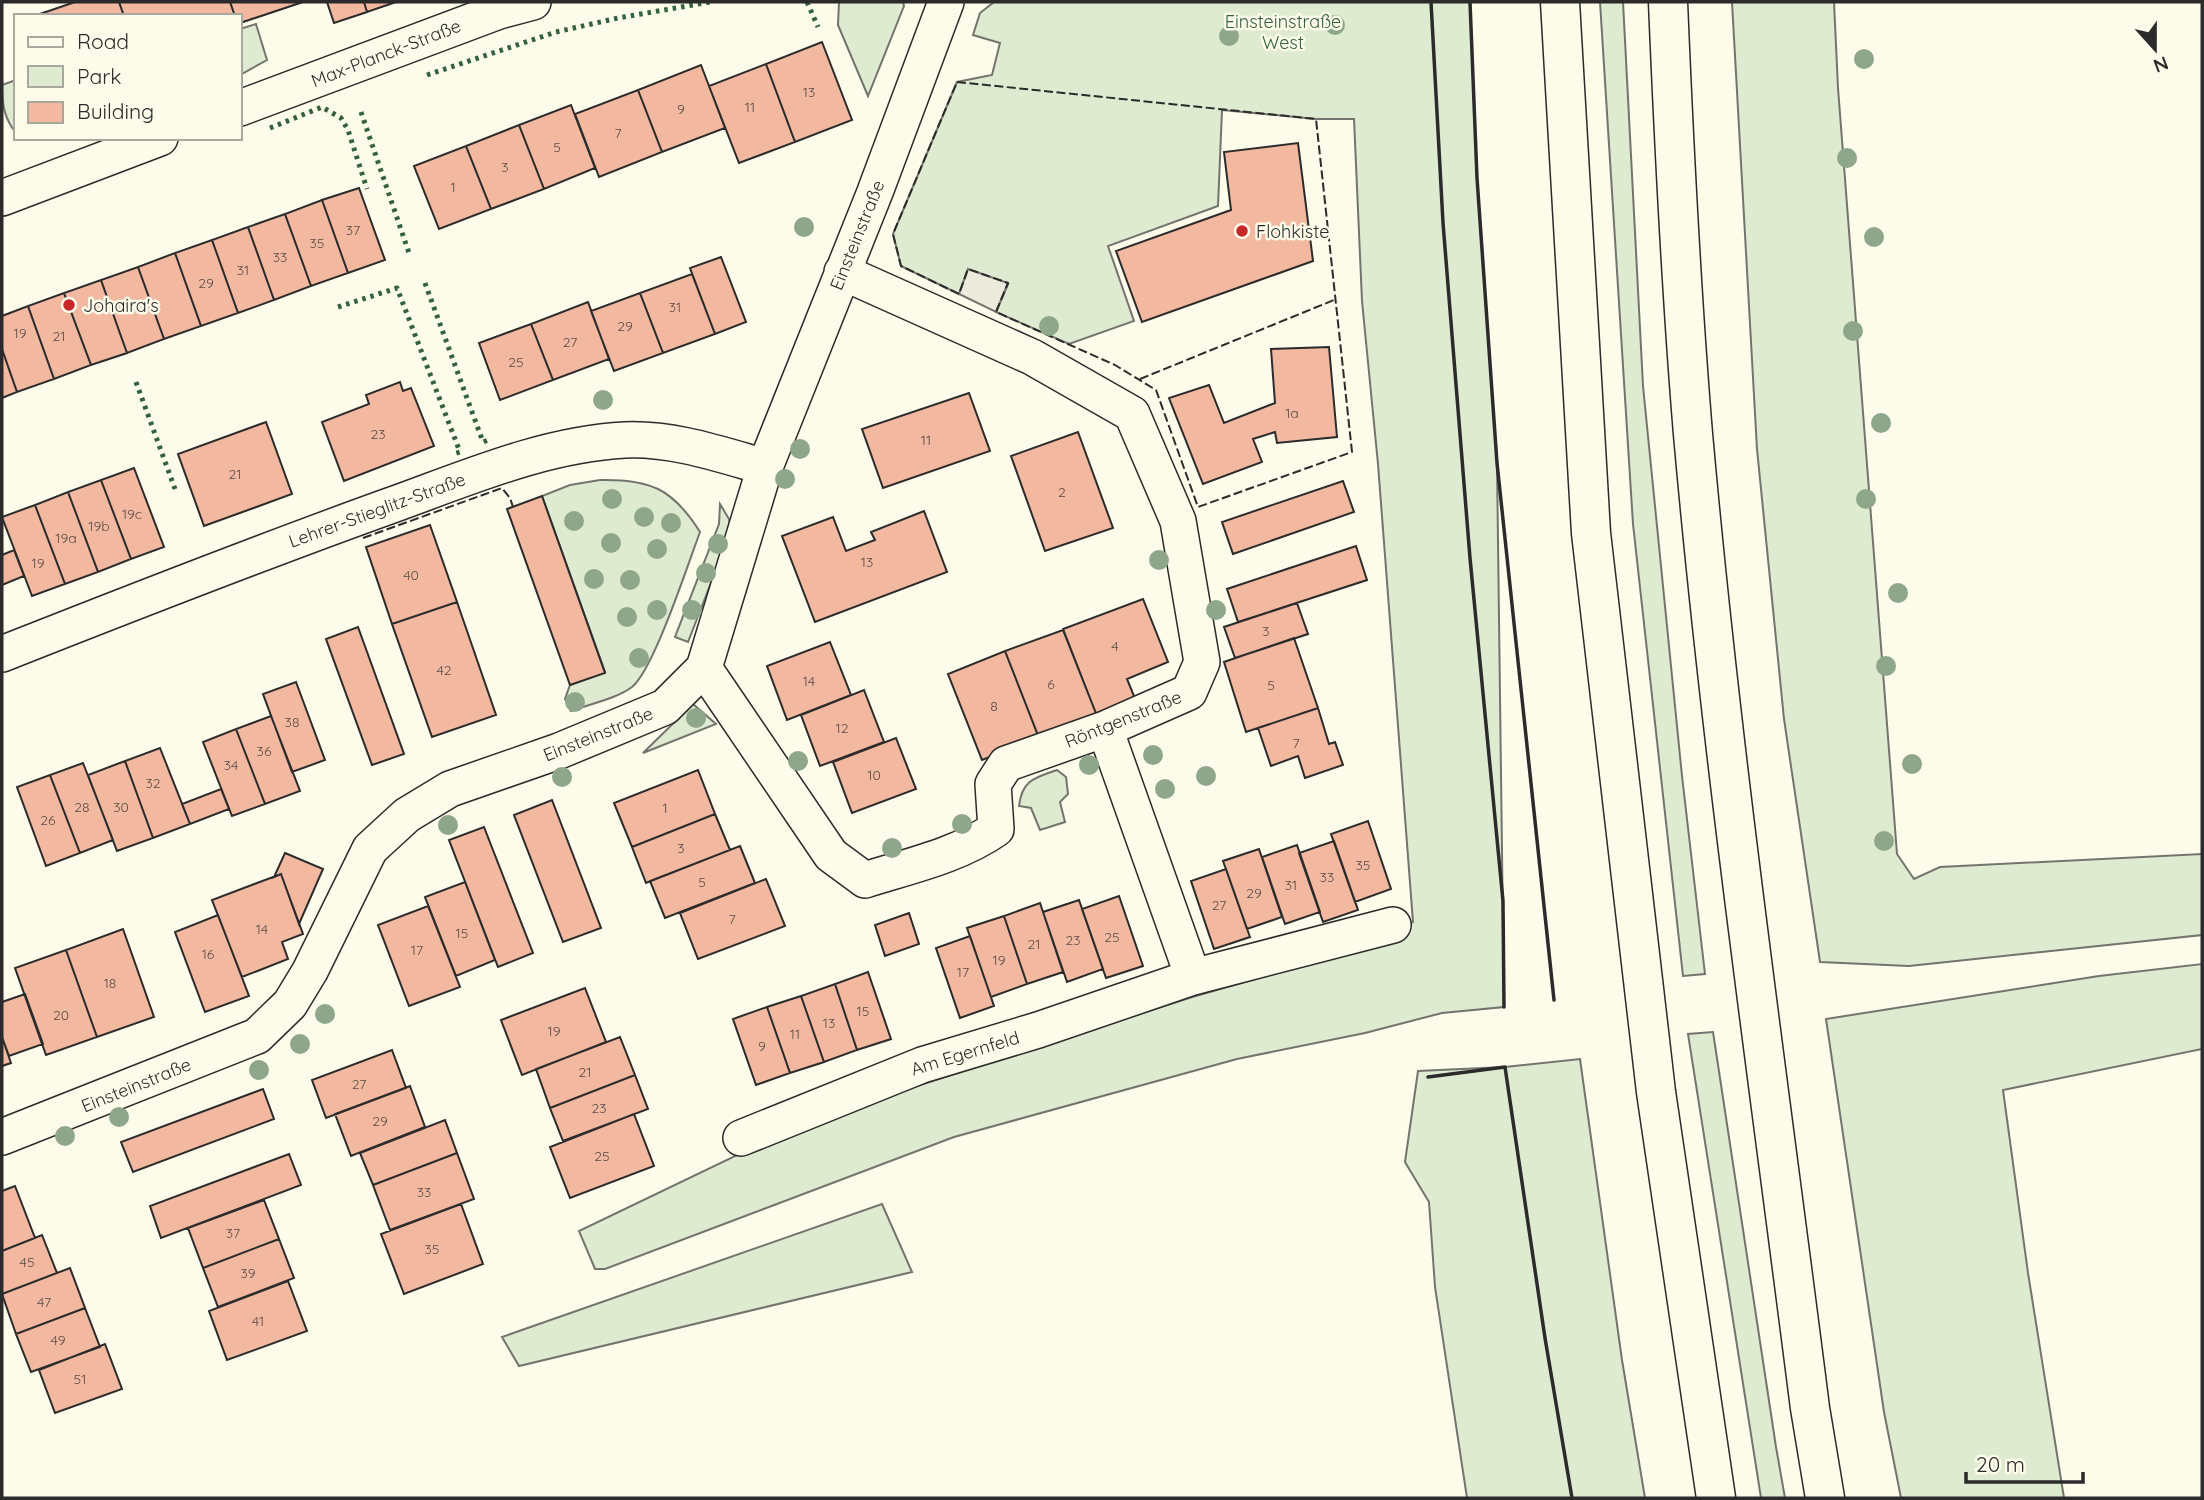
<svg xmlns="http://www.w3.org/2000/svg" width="2204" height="1500" font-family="Quicksand,sans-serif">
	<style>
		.green { fill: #deebd1; stroke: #74746e; stroke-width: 2 }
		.parking { fill: #eceadb; stroke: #74746e; stroke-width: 2 }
		.building { fill: #f2b8a0; stroke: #2b2b2b; stroke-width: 2 }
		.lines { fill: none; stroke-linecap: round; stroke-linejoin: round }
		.street-casing { stroke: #2b2b2b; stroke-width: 38 }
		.highway-casing { stroke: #2b2b2b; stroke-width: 41 }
		.street { stroke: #fdfbea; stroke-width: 35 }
		.highway { stroke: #fdfbea; stroke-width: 38 }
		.hedge { stroke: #34623c; stroke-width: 5; stroke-dasharray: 3.5 5; stroke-linecap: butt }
		.fence { stroke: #2b2b2b; stroke-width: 2; stroke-dasharray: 9 3.5; stroke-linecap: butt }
		.wall { stroke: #2b2b2b; stroke-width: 3.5 }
		.tree { fill: #8ea78a }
		.poi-dot { fill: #c62828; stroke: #fdfbea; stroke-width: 2.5 }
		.labels { text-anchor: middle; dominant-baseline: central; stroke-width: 5; stroke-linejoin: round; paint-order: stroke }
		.number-label { font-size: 14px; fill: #5d4e48 }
		.park-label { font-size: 18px; fill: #34623c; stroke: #fdfbea }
		.street-label { font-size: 18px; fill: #2b2b2b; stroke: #fdfbea }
		.poi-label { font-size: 18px; fill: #2b2b2b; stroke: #fdfbea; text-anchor: start }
	</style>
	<rect width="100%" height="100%" fill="#fdfbea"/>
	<path class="green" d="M 839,2 L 903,2 L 904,6 L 868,96 L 838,25 Z
		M 994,2 L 1470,2 L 1477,178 L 1497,463 L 1504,1007 L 1442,1013 L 1365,1033 L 1237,1059 L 954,1137 L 605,1269 L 595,1269 L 579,1231 L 806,1122 L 1189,998 L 1357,950 L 1413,922 L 1378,464 L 1362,301 L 1354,119 L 1316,119 L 1222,110 L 1218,206 L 1108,246 L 1134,321 L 1069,344 L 996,312 L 1008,284 L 968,269 L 959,294 L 901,266 L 893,234 L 957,82 L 992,75 L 1000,43 L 973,35 L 980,13 Z
		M 1600,2 L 1623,2 L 1643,386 L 1682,776 L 1705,974 L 1683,976 L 1633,524 Z
		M 1732,2 L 1834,2 L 1838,88 L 1897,854 L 1914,879 L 1940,867 L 2202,854 L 2202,935 L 1909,966 L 1820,962 L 1784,719 L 1757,449 Z
		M 256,24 L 267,60 L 240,75 L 240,29 Z
		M 16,80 L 16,133 C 4,118 2,104 2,85 Z
		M 600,480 C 651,479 673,489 700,532 C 688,564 654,669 632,687 C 616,699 589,704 571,711 L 565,699 L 570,685 L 605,672 L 542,496 L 570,485 Z
		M 720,504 L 729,519 L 731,531 L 688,642 L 675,637 L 719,524 Z
		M 693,704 L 716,724 L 643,753 Z
		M 1057,770 L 1066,777 L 1068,794 L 1060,802 L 1065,822 L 1040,830 L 1031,808 L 1019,806 C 1022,780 1034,778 1057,770 Z
		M 2202,964 L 2202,1049 L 2003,1090 L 2028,1273 L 2064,1498 L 1901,1498 L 1884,1412 L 1826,1019 L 2099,976 Z
		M 1713,1032 L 1776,1447 L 1785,1498 L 1761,1498 L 1688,1034 Z
		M 1580,1059 L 1622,1360 L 1645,1498 L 1467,1498 L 1435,1287 L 1429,1202 L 1405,1162 L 1418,1071 L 1505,1067 Z
		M 882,1204 L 912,1272 L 519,1366 L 502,1337 Z"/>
	<path class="parking" d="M 968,269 L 1008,283 L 996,312 L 959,294 Z"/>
	<path class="building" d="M 75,2 L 119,2 L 124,16 L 34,16 Z
		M 119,2 L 230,2 L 235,16 L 124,16 Z
		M 230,2 L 303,2 L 240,23 L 240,16 L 235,16 Z
		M 327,2 L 364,2 L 367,12 L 334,23 Z
		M 364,2 L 396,2 L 367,12 Z
		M 822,42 L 852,120 L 795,142 L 766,64 Z
		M 766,64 L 795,142 L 739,163 L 709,86 Z
		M 701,65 L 725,128 L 662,152 L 638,90 Z
		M 638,90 L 662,152 L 599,177 L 575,114 Z
		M 571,105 L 595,168 L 544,189 L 519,125 Z
		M 519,125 L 544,189 L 491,209 L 466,146 Z
		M 1298,143 L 1313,261 L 1142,322 L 1116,251 L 1231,210 L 1224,152 Z
		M 466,146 L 491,209 L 439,229 L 414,166 Z
		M 359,188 L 385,260 L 348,273 L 322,200 Z
		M 322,200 L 348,273 L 311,286 L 285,214 Z
		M 285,214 L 311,286 L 274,300 L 248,227 Z
		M 248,227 L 274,300 L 238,313 L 212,240 Z
		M 212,240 L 238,313 L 201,326 L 175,253 Z
		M 175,253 L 201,326 L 164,339 L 138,267 Z
		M 721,257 L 746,322 L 715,334 L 690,268 Z
		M 138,267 L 164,339 L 127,353 L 101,280 Z
		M 692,274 L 715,334 L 663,353 L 640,293 Z
		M 101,280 L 127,353 L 91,365 L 64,293 Z
		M 64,293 L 91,365 L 54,379 L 28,306 Z
		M 640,293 L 663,353 L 614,371 L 591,311 Z
		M 588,302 L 609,359 L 553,380 L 531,324 Z
		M 28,306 L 54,379 L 17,392 L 2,349 L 2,316 Z
		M 531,324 L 553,380 L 500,400 L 479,343 Z
		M 1329,347 L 1337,437 L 1277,443 L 1275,432 L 1253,439 L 1262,462 L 1203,484 L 1169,398 L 1209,385 L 1224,423 L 1275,403 L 1271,349 Z
		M 2,349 L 17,392 L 2,398 Z
		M 400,382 L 403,391 L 411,388 L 434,446 L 344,481 L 322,422 L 369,404 L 366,395 Z
		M 969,393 L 990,451 L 883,488 L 862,429 Z
		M 266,422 L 292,494 L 204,526 L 178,454 Z
		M 1078,432 L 1113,528 L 1045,551 L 1011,456 Z
		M 134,468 L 164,547 L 131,559 L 101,480 Z
		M 101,480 L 131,559 L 98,572 L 68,492 Z
		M 1343,481 L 1354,512 L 1233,554 L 1222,522 Z
		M 68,492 L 98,572 L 65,584 L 35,505 Z
		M 542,496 L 605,673 L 570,685 L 507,509 Z
		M 35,505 L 65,584 L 32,596 L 2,517 Z
		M 924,511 L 947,572 L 815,622 L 782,536 L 833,517 L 846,551 L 875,540 L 871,532 Z
		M 430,525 L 457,602 L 392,624 L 366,547 Z
		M 1356,546 L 1367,580 L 1238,622 L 1227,589 Z
		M 14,550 L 24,576 L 2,585 L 2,555 Z
		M 1143,599 L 1168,662 L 1127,679 L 1136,701 L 1097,716 L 1063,629 Z
		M 457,602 L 496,715 L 432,737 L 392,624 Z
		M 1297,603 L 1308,634 L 1235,658 L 1224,627 Z
		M 358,627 L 404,754 L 372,765 L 326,639 Z
		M 1063,630 L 1097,716 L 1039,738 L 1005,651 Z
		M 1294,638 L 1318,708 L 1246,732 L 1224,662 Z
		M 830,642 L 851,695 L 787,720 L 767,666 Z
		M 1005,651 L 1039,738 L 982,760 L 948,674 Z
		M 296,682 L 325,760 L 292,772 L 263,694 Z
		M 864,690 L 884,742 L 820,766 L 801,715 Z
		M 1318,708 L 1329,744 L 1335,742 L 1343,765 L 1305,778 L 1298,756 L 1271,766 L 1258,728 Z
		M 271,716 L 300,791 L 265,804 L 236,729 Z
		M 236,729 L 265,804 L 232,816 L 203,742 Z
		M 896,738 L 916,789 L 852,813 L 833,762 Z
		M 160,748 L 190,824 L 153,838 L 125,761 Z
		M 125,761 L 153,838 L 117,851 L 88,775 Z
		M 83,763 L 113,840 L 80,853 L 50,775 Z
		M 698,770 L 715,814 L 632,847 L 614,803 Z
		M 50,775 L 80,853 L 46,866 L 17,787 Z
		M 221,789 L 229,809 L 190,824 L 182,804 Z
		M 552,800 L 601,928 L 563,942 L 514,815 Z
		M 715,814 L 730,850 L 646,883 L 632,847 Z
		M 1368,821 L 1391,889 L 1355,902 L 1331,834 Z
		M 484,827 L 533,953 L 498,967 L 449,840 Z
		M 1334,841 L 1358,910 L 1323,922 L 1299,853 Z
		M 1297,845 L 1320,912 L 1285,924 L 1262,857 Z
		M 740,846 L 755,883 L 665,918 L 650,881 Z
		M 1259,849 L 1282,917 L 1247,929 L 1223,861 Z
		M 285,853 L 323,869 L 299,924 L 281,874 L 274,877 Z
		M 1226,869 L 1250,937 L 1214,949 L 1191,881 Z
		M 281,874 L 303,934 L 282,942 L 288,959 L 242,977 L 212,900 Z
		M 766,879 L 785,926 L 698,959 L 680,913 Z
		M 465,882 L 495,960 L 456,976 L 425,897 Z
		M 1119,896 L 1143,966 L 1106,978 L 1082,909 Z
		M 1079,900 L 1103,969 L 1067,982 L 1043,912 Z
		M 1040,903 L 1063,972 L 1027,984 L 1004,916 Z
		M 428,906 L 460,987 L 409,1006 L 378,925 Z
		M 909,913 L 919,944 L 885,956 L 875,925 Z
		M 218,915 L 249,996 L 205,1012 L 175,932 Z
		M 1004,916 L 1027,984 L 991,997 L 967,928 Z
		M 123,929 L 154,1017 L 97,1037 L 66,950 Z
		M 970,936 L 994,1006 L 960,1018 L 936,948 Z
		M 66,950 L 97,1037 L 46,1055 L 15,968 Z
		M 868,972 L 891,1039 L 857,1050 L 835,984 Z
		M 835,984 L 857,1050 L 824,1062 L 801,996 Z
		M 585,988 L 606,1042 L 522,1075 L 501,1020 Z
		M 25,994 L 43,1044 L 9,1056 L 2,1037 L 2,1002 Z
		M 801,996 L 824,1062 L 790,1073 L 767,1007 Z
		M 767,1007 L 790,1073 L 756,1085 L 733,1019 Z
		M 2,1037 L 11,1063 L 2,1066 Z
		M 620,1037 L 635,1075 L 550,1108 L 536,1069 Z
		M 392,1050 L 406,1088 L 326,1118 L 312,1080 Z
		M 635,1075 L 648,1109 L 563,1141 L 550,1108 Z
		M 410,1086 L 425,1127 L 351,1156 L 335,1114 Z
		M 263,1089 L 274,1119 L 133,1172 L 121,1142 Z
		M 634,1114 L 654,1166 L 570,1198 L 550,1147 Z
		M 445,1120 L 457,1153 L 373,1185 L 360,1153 Z
		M 457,1153 L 474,1199 L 390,1230 L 373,1185 Z
		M 289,1154 L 301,1185 L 161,1238 L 150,1206 Z
		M 15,1186 L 35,1238 L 2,1251 L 2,1191 Z
		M 264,1200 L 279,1239 L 203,1268 L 188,1228 Z
		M 461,1204 L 483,1264 L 404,1294 L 381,1234 Z
		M 42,1235 L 57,1273 L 2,1294 L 2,1251 Z
		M 279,1239 L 294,1278 L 218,1307 L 203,1268 Z
		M 70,1268 L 85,1308 L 16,1334 L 2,1294 Z
		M 288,1281 L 307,1331 L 227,1360 L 209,1311 Z
		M 85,1308 L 100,1347 L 31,1372 L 16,1334 Z
		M 105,1344 L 122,1389 L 55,1413 L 39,1370 Z"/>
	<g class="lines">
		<defs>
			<path id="street" d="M 240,108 L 499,11 L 533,2
				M 2,198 L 160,138
				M 2,654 C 131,603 261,552 392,505 C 467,478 545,444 625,440 C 673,438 719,454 765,467
				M 704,668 L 831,855 L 865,880 C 909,866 957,856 996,829 L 993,784 L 1006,764 L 1105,729 L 1189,692 L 1202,662 L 1178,521 L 1132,414 L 1032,357 L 842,272
				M 1105,729 L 1193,977
				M 2,1137 L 257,1036 L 290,1004 L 310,971 L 370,849 L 407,815 L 450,789 L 559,751 L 665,707 L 704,668 L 765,467 L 875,192 L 946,2
				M 741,1138 L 922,1065 L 1038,1030 L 1193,977 L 1393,925"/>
			<path id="highway" d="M 1560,2 L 1591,533 L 1656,1092 L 1716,1498
				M 1668,2 C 1674,146 1681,290 1693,434 C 1722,760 1769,1084 1810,1408 L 1825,1498"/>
		</defs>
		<use href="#street" class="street-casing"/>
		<use href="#highway" class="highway-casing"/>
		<use href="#street" class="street"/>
		<use href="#highway" class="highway"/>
		<path class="hedge" d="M 807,2 L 818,27
			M 427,75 L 556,32 L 618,18 L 710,2
			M 361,112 L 410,256
			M 270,128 L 322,107 L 341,118 L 348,130 L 367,189
			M 425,283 L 483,442 L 491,439
			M 338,307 L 397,288 L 460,452 L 453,454
			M 136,382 L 175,489"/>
		<path class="fence" d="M 957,82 L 1316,119 L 1352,452 L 1198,507 L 1156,390 L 1115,365 L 996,312 L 1008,283 L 968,269 L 959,294 L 901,266 L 893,234 Z
			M 1140,379 L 1334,300
			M 363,538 L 502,488 L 510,498 L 513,507"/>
		<path class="wall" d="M 1431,2 L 1443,223 L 1470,558 L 1503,901 L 1504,1007
			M 1470,2 L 1477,178 L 1497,463 L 1554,1000
			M 1428,1077 L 1505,1067 L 1545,1338 L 1572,1498"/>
	</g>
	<g class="tree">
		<circle cx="1335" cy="25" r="10"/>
		<circle cx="1229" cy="36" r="10"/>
		<circle cx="1864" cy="59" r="10"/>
		<circle cx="1847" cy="158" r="10"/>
		<circle cx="804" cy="227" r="10"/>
		<circle cx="1874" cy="237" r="10"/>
		<circle cx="1049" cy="326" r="10"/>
		<circle cx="1853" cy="331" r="10"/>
		<circle cx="603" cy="400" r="10"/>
		<circle cx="1881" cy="423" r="10"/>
		<circle cx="800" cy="449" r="10"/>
		<circle cx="785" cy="479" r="10"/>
		<circle cx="612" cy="499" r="10"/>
		<circle cx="1866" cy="499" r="10"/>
		<circle cx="644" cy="517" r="10"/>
		<circle cx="574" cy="521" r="10"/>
		<circle cx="671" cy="523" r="10"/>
		<circle cx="611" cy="543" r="10"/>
		<circle cx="718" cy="544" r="10"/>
		<circle cx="657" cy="549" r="10"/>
		<circle cx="1159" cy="560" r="10"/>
		<circle cx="706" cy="573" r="10"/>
		<circle cx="594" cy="579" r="10"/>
		<circle cx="630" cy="580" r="10"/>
		<circle cx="1898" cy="593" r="10"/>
		<circle cx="657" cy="610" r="10"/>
		<circle cx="692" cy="610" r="10"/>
		<circle cx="1216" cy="610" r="10"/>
		<circle cx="627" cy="617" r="10"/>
		<circle cx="639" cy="658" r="10"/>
		<circle cx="1886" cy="666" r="10"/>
		<circle cx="575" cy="702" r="10"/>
		<circle cx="696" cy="718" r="10"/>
		<circle cx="1153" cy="755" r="10"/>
		<circle cx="798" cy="761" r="10"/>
		<circle cx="1912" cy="764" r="10"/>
		<circle cx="1089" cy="765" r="10"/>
		<circle cx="1206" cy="776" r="10"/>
		<circle cx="562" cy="777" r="10"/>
		<circle cx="1165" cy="789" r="10"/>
		<circle cx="962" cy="824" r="10"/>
		<circle cx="448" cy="825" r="10"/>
		<circle cx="1884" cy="841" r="10"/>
		<circle cx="892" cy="848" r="10"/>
		<circle cx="325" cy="1014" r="10"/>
		<circle cx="300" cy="1044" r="10"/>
		<circle cx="259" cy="1070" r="10"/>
		<circle cx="119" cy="1117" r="10"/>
		<circle cx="65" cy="1136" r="10"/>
	</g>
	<g class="poi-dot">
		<circle cx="1242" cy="231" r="7"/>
		<circle cx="69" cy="305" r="7"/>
	</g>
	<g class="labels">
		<g class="number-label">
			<text x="809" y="92">13</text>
			<text x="750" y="107">11</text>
			<text x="681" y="109">9</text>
			<text x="618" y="133">7</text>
			<text x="557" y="147">5</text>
			<text x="505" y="167">3</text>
			<text x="453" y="187">1</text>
			<text x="353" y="230">37</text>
			<text x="317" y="243">35</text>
			<text x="280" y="257">33</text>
			<text x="243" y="270">31</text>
			<text x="206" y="283">29</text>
			<text x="675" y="307">31</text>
			<text x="625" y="326">29</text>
			<text x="20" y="333">19</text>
			<text x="59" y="336">21</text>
			<text x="570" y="342">27</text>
			<text x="516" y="362">25</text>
			<text x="1292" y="413">1a</text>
			<text x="378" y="434">23</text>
			<text x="926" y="440">11</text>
			<text x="235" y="474">21</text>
			<text x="1062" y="492">2</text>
			<text x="132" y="514">19c</text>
			<text x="99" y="526">19b</text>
			<text x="66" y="538">19a</text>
			<text x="867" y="562">13</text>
			<text x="38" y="563">19</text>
			<text x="411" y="575">40</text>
			<text x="1266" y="631">3</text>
			<text x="1115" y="646">4</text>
			<text x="444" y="670">42</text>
			<text x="809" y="681">14</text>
			<text x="1051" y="684">6</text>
			<text x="1271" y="685">5</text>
			<text x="994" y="706">8</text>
			<text x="292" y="722">38</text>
			<text x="842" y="728">12</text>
			<text x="1296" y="743">7</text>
			<text x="264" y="751">36</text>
			<text x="231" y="765">34</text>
			<text x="874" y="775">10</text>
			<text x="153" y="783">32</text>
			<text x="82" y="807">28</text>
			<text x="121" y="807">30</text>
			<text x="665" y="808">1</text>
			<text x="48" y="820">26</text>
			<text x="681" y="848">3</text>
			<text x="1363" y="865">35</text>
			<text x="1327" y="877">33</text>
			<text x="702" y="882">5</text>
			<text x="1291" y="885">31</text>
			<text x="1254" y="893">29</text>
			<text x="1219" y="905">27</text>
			<text x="732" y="919">7</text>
			<text x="262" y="929">14</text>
			<text x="462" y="933">15</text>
			<text x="1112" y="937">25</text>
			<text x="1073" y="940">23</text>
			<text x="1034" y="944">21</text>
			<text x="417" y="950">17</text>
			<text x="208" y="954">16</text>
			<text x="999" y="960">19</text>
			<text x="963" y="972">17</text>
			<text x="110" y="983">18</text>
			<text x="863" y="1011">15</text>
			<text x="61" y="1015">20</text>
			<text x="829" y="1023">13</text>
			<text x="554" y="1031">19</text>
			<text x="795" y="1034">11</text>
			<text x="762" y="1046">9</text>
			<text x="585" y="1072">21</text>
			<text x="359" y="1084">27</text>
			<text x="599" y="1108">23</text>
			<text x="380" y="1121">29</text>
			<text x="602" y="1156">25</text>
			<text x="424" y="1192">33</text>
			<text x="233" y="1233">37</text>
			<text x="432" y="1249">35</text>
			<text x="27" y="1262">45</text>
			<text x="248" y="1273">39</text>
			<text x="44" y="1302">47</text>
			<text x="258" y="1321">41</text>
			<text x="58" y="1340">49</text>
			<text x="80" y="1379">51</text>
		</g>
		<g class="park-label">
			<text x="1283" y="21">Einsteinstraße<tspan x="1283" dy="21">West</tspan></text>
		</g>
		<g class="street-label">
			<text transform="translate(386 53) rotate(-21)">Max-Planck-Straße</text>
			<text transform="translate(857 235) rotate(-68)">Einsteinstraße</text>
			<text transform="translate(377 510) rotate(-20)">Lehrer-Stieglitz-Straße</text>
			<text transform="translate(1123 719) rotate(-22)">Röntgenstraße</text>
			<text transform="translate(598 734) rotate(-22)">Einsteinstraße</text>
			<text transform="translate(965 1053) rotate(-17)">Am Egernfeld</text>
			<text transform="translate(136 1085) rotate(-22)">Einsteinstraße</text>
		</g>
		<g class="poi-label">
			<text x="1256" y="231">Flohkiste</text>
			<text x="83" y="305">Johaira's</text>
		</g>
	</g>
	<rect width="2204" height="1500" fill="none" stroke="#2b2b2b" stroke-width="7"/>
	<rect x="14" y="14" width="228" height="126" fill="#fdfbea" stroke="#a9a89e" stroke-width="2"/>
	<rect x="28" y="37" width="35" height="10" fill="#fdfbea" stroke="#a9a89e" stroke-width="2"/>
	<text x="77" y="49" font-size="21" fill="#2b2b2b">Road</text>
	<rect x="28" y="66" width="35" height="21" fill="#deebd1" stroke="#a9a89e" stroke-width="2"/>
	<text x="77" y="84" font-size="21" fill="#2b2b2b">Park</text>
	<rect x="28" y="102" width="35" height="21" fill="#f2b8a0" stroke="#a9a89e" stroke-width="2"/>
	<text x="77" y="119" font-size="21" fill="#2b2b2b">Building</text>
	<g transform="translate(2155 49) rotate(159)" stroke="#fdfbea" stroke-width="5" paint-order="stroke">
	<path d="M0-5L12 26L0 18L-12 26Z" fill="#2b2b2b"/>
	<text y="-10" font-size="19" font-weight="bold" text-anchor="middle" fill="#2b2b2b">N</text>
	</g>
	<path d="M1966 1472v10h117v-10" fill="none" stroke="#2b2b2b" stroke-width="3.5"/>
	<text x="1976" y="1472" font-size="21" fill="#2b2b2b" stroke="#fdfbea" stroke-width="5" paint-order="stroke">20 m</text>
</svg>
